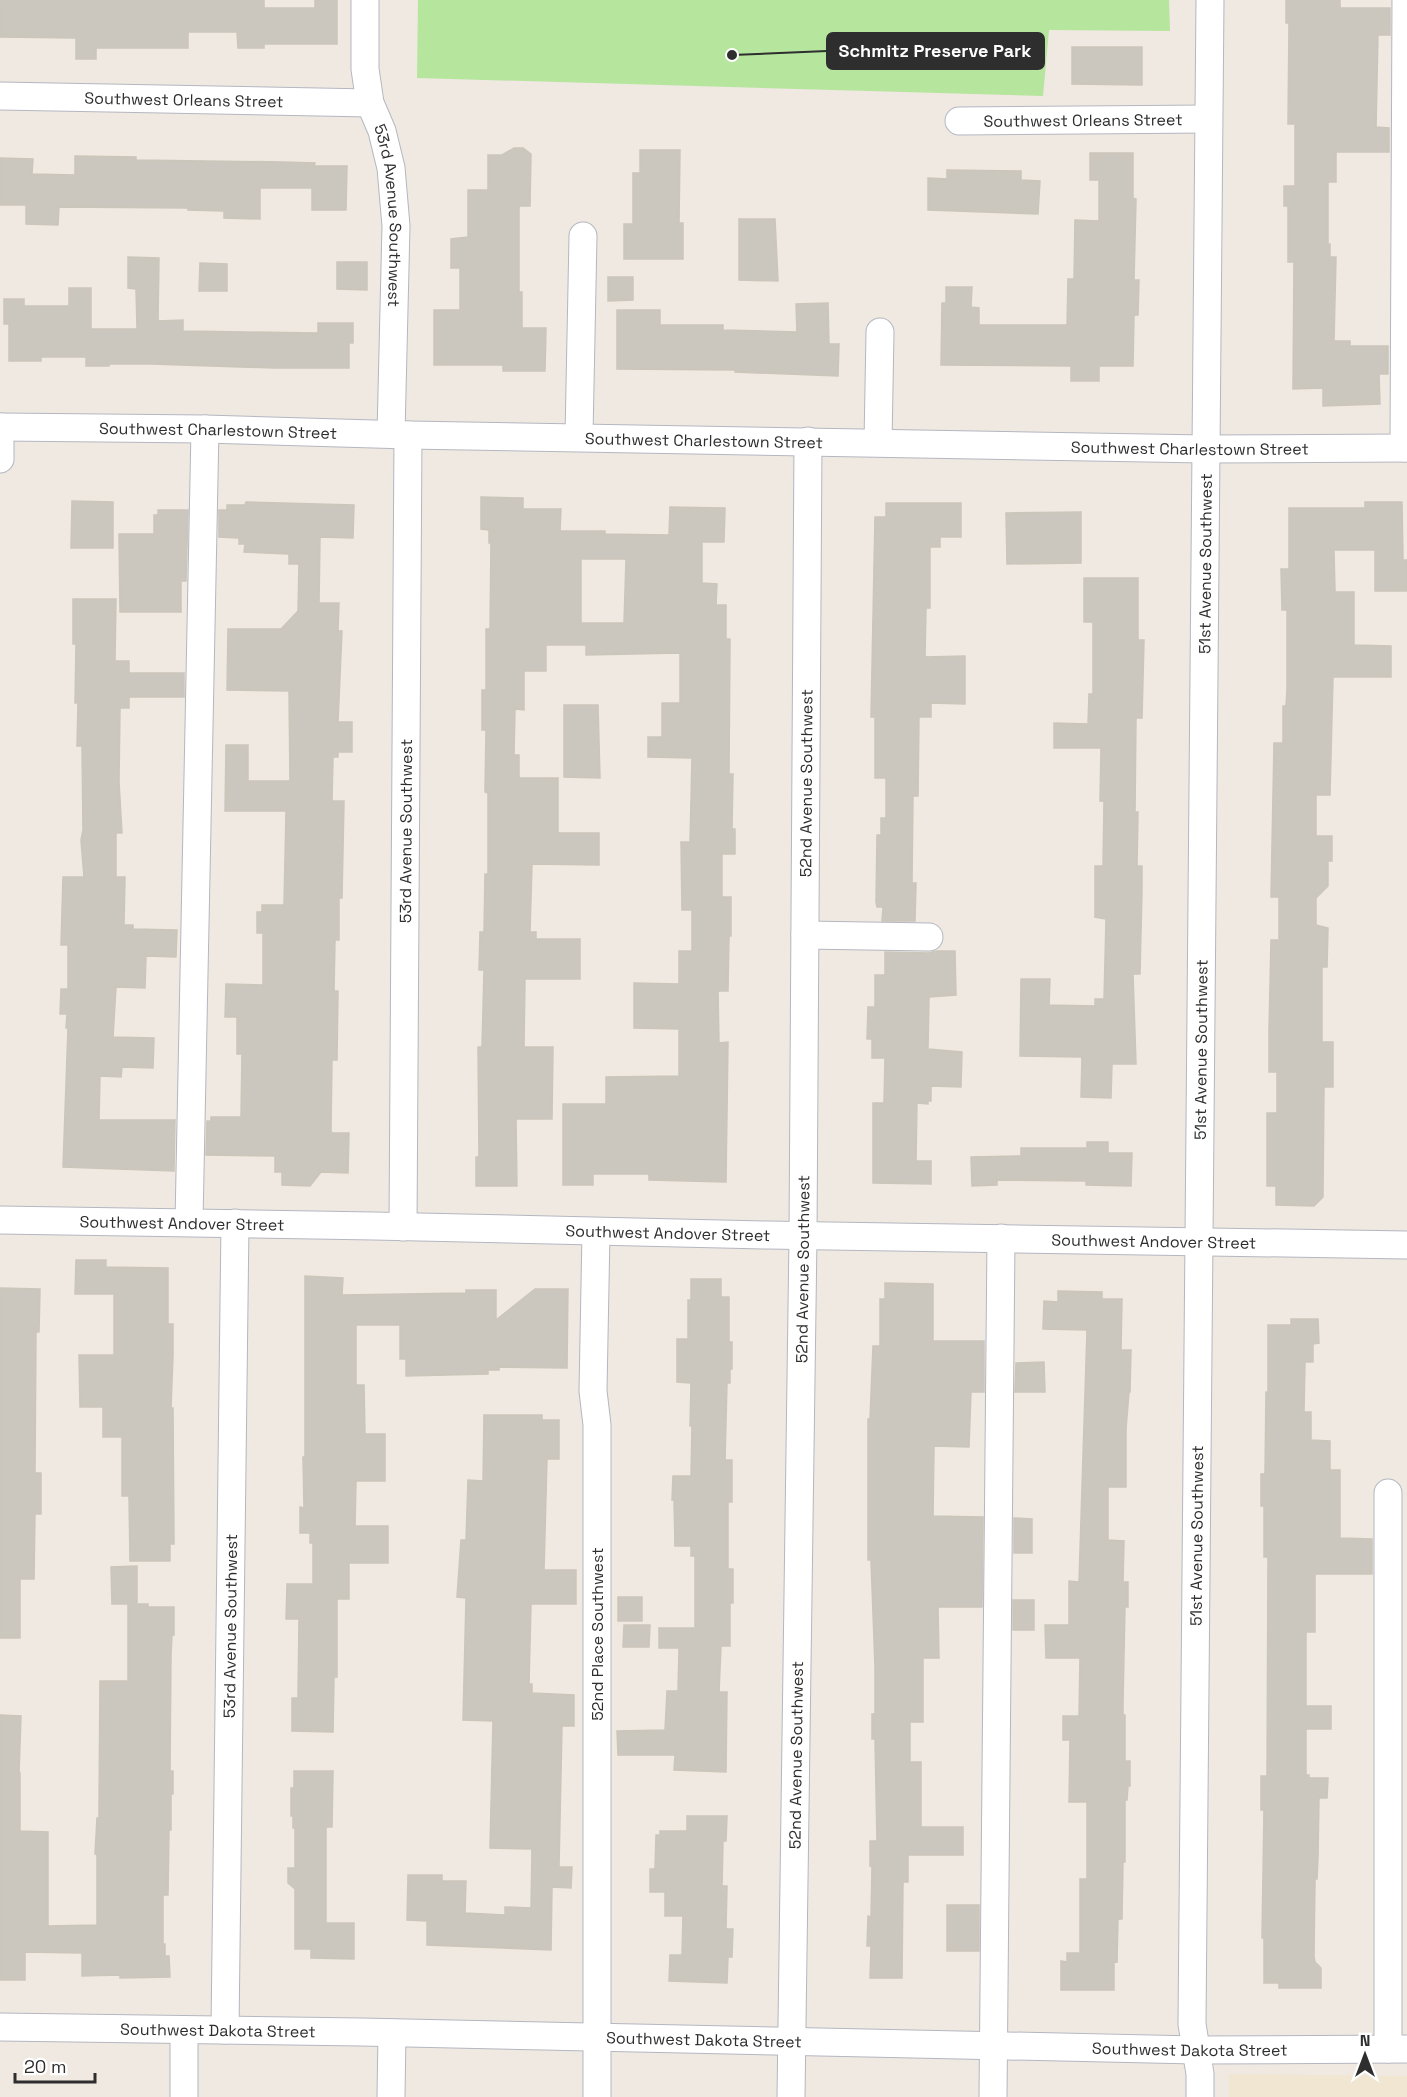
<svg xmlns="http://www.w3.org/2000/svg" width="1407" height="2097" font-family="'Space Grotesk',sans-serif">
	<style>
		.education { fill: #f0e6d1 }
		.green { fill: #b6e59e }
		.building { fill: #cbc7bf; stroke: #cbc5ba; stroke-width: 1.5; fill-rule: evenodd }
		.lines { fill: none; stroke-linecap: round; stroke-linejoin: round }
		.minor-casing { stroke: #b4b7c1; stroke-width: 29 }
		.minor { stroke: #fff; stroke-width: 27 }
		.labels { text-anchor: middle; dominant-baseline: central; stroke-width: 4.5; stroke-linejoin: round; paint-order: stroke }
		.street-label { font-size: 16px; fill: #2e2e2e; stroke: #fff }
		.leader { fill: none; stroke: #2e2e2e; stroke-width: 2 }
		.callout-dot { fill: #2e2e2e; stroke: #fff; stroke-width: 2 }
		.callout { fill: #2e2e2e; stroke: #2e2e2e; stroke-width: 2 }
		.callout-label { font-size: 18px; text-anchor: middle; font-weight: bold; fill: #fff }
	</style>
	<rect width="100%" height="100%" fill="#efe9e1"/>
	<path class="education" d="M 1229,2074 L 1407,2076 L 1407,2097 L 1229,2097 Z"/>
	<path class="green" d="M 418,0 L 1169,0 L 1170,31 L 1049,30 L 1043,96 L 417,78 Z"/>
	<path class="building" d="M 0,0 L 264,0 L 264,8 L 315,8 L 315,0 L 337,0 L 337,44 L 264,44 L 264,48 L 238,48 L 237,32 L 188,32 L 188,48 L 96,48 L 96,59 L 76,59 L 76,38 L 0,37 Z
		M 1286,0 L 1340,0 L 1340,8 L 1390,8 L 1390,35 L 1378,35 L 1376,127 L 1389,128 L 1389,152 L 1336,152 L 1336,182 L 1328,182 L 1328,244 L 1330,244 L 1330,257 L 1336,257 L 1334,341 L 1350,341 L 1350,346 L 1388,346 L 1388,374 L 1379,374 L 1380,404 L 1323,406 L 1323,388 L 1293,389 L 1294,262 L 1288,262 L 1288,206 L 1284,206 L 1284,186 L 1295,186 L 1295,124 L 1288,124 L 1289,23 L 1286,23 Z
		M 1072,47 L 1142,47 L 1142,85 L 1072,84 Z
		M 514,148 L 523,148 L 531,154 L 530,206 L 519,206 L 519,292 L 522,292 L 522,328 L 546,328 L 545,371 L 503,371 L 503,365 L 434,365 L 434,310 L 460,310 L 460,268 L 451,268 L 451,239 L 468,237 L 468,190 L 488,190 L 488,155 L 502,155 Z
		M 640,150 L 680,150 L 679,223 L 683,223 L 683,259 L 624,259 L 624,224 L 633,224 L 633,173 L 640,173 Z
		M 1090,153 L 1133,153 L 1133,198 L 1136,199 L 1134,280 L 1139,280 L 1138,315 L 1134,315 L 1133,366 L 1099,366 L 1099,381 L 1071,381 L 1071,366 L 941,365 L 942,303 L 946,303 L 946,287 L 972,287 L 971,307 L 979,308 L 979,325 L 1067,325 L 1068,279 L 1074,279 L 1075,220 L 1099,221 L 1099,180 L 1090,180 Z
		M 75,156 L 136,157 L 136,160 L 282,162 L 315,163 L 314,166 L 347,166 L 346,210 L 312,210 L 312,188 L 260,188 L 260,219 L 224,218 L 224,211 L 188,210 L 188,208 L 59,207 L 58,225 L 26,224 L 26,205 L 0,205 L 0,158 L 33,159 L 32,174 L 75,175 Z
		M 947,170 L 1021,171 L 1021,180 L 1040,181 L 1038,214 L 928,210 L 928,178 L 947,179 Z
		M 739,219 L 775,219 L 778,281 L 739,280 Z
		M 128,257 L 159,258 L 158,321 L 183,320 L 183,331 L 246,332 L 318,333 L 318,323 L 353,323 L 353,343 L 349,343 L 349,368 L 274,368 L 151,364 L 109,364 L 109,366 L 86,366 L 86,357 L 41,357 L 41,361 L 9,361 L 9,324 L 4,324 L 4,299 L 24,299 L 24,306 L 69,306 L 69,288 L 91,288 L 91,329 L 137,329 L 136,289 L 128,288 Z
		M 337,262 L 367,262 L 367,290 L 337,289 Z
		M 200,263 L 227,264 L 227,291 L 199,291 Z
		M 608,277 L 633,277 L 633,300 L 608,301 Z
		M 828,303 L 829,344 L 839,344 L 838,376 L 735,372 L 735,370 L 617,369 L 617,310 L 660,310 L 660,325 L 723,325 L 723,330 L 797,332 L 796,304 Z
		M 481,497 L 523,498 L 523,509 L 561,509 L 560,531 L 605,531 L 605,534 L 669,535 L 670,507 L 725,508 L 724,542 L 702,542 L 702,583 L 717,584 L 716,605 L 726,605 L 726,639 L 730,639 L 729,774 L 733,774 L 732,829 L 735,829 L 735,854 L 722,854 L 722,897 L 731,897 L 731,936 L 729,936 L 728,991 L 718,991 L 719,1043 L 728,1042 L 726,1182 L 649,1180 L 649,1174 L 593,1174 L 593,1185 L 563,1185 L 563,1104 L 606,1104 L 606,1077 L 679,1076 L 679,1029 L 634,1028 L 634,983 L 679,984 L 679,951 L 692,951 L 692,910 L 682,910 L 681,842 L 690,842 L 692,758 L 648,757 L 648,737 L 662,737 L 662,703 L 680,703 L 680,653 L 586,655 L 586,645 L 546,645 L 546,671 L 524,671 L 524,710 L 515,709 L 514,755 L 519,755 L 519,778 L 558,778 L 558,833 L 599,833 L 599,865 L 532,864 L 530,932 L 536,932 L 536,939 L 580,939 L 580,979 L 525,979 L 524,1047 L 553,1047 L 552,1119 L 516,1119 L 517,1186 L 476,1186 L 476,1157 L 479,1157 L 478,1047 L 482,1047 L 484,970 L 479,970 L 480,932 L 484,932 L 485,874 L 488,874 L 488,793 L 485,792 L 486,730 L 482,730 L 482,690 L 486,690 L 486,629 L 490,629 L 491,543 L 489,543 L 489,530 L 481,529 ZM 581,559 L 626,559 L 624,623 L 581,623 Z
		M 72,501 L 113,502 L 113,548 L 71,548 Z
		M 246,502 L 354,505 L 353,538 L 320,537 L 319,603 L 339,603 L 338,631 L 342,631 L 338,722 L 352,722 L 352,752 L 338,752 L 338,757 L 333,757 L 332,801 L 344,801 L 342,898 L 339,898 L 339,940 L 335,940 L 334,991 L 338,991 L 337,1060 L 332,1060 L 331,1131 L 332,1133 L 349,1133 L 348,1173 L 321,1172 L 310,1186 L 282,1185 L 282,1172 L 275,1172 L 275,1156 L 206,1155 L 207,1121 L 211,1121 L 211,1117 L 241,1117 L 242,1054 L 237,1054 L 237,1017 L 225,1017 L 226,984 L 263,985 L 263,933 L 257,933 L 257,912 L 262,912 L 262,905 L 284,905 L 286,811 L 225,811 L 226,745 L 248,745 L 248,781 L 290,781 L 289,691 L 227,690 L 228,629 L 281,629 L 298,611 L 299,564 L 289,564 L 289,554 L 244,552 L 245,544 L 239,544 L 239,538 L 219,537 L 219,510 L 227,510 L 227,505 L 245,505 Z
		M 1365,502 L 1402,502 L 1403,560 L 1407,560 L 1407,591 L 1375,591 L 1375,550 L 1334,550 L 1335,592 L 1354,592 L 1354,645 L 1391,646 L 1391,677 L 1333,677 L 1330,795 L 1316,795 L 1316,836 L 1332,836 L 1332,861 L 1328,861 L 1328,886 L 1316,898 L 1316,925 L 1328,928 L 1327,967 L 1322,967 L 1322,1042 L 1333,1042 L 1333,1087 L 1324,1087 L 1323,1197 L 1314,1206 L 1276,1205 L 1276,1186 L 1267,1186 L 1267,1113 L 1277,1113 L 1277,1072 L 1269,1072 L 1269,1031 L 1271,940 L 1279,940 L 1279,897 L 1271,897 L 1274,743 L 1283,743 L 1283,706 L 1286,706 L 1287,689 L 1287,610 L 1282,610 L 1281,569 L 1289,569 L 1289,508 L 1365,508 Z
		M 886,503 L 961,503 L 961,537 L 940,537 L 940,547 L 930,547 L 930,608 L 926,608 L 925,657 L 965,656 L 965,704 L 931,703 L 931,717 L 919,717 L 918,796 L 913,796 L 912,883 L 916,883 L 915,921 L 882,921 L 883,907 L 877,907 L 876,902 L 877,835 L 881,835 L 881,818 L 886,818 L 886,778 L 875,778 L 875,717 L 871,717 L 874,566 L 875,517 L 886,517 Z
		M 158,510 L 188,510 L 186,581 L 181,581 L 181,612 L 120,612 L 119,534 L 154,534 L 154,515 L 158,515 Z
		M 1081,512 L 1081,563 L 1007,564 L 1006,513 Z
		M 1084,578 L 1138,578 L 1138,640 L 1144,640 L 1142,718 L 1136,718 L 1135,812 L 1138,812 L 1137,866 L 1142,866 L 1142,890 L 1140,974 L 1133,974 L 1136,1064 L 1112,1064 L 1111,1098 L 1081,1097 L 1082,1057 L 1020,1056 L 1021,979 L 1050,979 L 1049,1005 L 1095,1006 L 1095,999 L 1104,999 L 1106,919 L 1095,917 L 1095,866 L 1103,866 L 1104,801 L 1100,801 L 1101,748 L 1054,748 L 1054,723 L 1088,724 L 1089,694 L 1093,694 L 1093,622 L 1084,622 Z
		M 73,599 L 116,599 L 115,661 L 129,661 L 129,673 L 184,673 L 184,697 L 129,697 L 129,708 L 120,708 L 119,782 L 122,833 L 116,833 L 116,877 L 125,877 L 124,925 L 133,925 L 133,929 L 177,930 L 176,957 L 146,956 L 145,988 L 116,987 L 113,1037 L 154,1038 L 153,1068 L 122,1067 L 121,1077 L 100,1076 L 99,1120 L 175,1120 L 174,1171 L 63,1167 L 68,1028 L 66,1028 L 67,1014 L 60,1014 L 61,989 L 68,989 L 68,945 L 61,945 L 63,877 L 84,877 L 81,840 L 83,830 L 82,746 L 77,746 L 78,703 L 75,703 L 76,644 L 73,644 Z
		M 564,705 L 598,705 L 600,778 L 564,777 Z
		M 937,951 L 955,951 L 956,995 L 929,997 L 928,1049 L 962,1052 L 961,1087 L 931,1086 L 931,1101 L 928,1101 L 928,1104 L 917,1103 L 916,1161 L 931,1161 L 931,1184 L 873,1183 L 873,1103 L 884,1103 L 885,1058 L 872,1058 L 872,1039 L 867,1039 L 868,1007 L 875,1007 L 875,975 L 885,975 L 885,952 L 929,953 Z
		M 1087,1142 L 1108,1142 L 1108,1153 L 1132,1153 L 1131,1186 L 1086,1185 L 1086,1181 L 997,1180 L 997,1185 L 972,1186 L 971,1157 L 1021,1156 L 1021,1148 L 1087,1148 Z
		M 76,1260 L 106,1260 L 106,1267 L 168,1268 L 168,1324 L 173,1324 L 173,1355 L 171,1408 L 173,1408 L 174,1544 L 170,1544 L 170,1561 L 130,1561 L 129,1496 L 122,1496 L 122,1437 L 103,1437 L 103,1407 L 80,1407 L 79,1355 L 114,1355 L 114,1294 L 75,1294 Z
		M 305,1276 L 343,1278 L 342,1295 L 466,1293 L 466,1290 L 496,1290 L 496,1320 L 535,1289 L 568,1289 L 567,1368 L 499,1367 L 499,1370 L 488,1370 L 488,1374 L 406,1376 L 406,1359 L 400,1359 L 400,1325 L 356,1325 L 356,1385 L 364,1385 L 365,1434 L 385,1434 L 385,1481 L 356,1481 L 355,1526 L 388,1526 L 388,1563 L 349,1563 L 349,1599 L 337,1599 L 337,1677 L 334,1677 L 333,1732 L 292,1731 L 292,1698 L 298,1698 L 299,1619 L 286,1619 L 287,1584 L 313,1584 L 313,1543 L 310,1543 L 310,1533 L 300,1533 L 300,1507 L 304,1508 L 303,1457 L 305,1457 Z
		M 691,1279 L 721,1279 L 721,1297 L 729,1297 L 729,1342 L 732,1342 L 732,1369 L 730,1369 L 730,1383 L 727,1383 L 725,1460 L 732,1460 L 732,1502 L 728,1502 L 728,1569 L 733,1569 L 733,1603 L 730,1603 L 730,1646 L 721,1646 L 719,1692 L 727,1692 L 726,1772 L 674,1770 L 675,1755 L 618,1755 L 617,1731 L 665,1730 L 667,1691 L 678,1691 L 679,1648 L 659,1648 L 659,1628 L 695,1628 L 695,1556 L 691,1556 L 691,1546 L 675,1546 L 674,1500 L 672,1500 L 673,1476 L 691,1476 L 692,1426 L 690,1426 L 691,1383 L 677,1382 L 677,1339 L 688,1339 L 688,1300 L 691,1300 Z
		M 885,1283 L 933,1284 L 933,1341 L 984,1341 L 984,1392 L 971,1392 L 969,1447 L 934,1446 L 933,1516 L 983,1517 L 982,1607 L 938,1607 L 939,1658 L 923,1658 L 923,1722 L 910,1722 L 910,1762 L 921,1762 L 921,1827 L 963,1827 L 963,1855 L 908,1855 L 908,1882 L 903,1882 L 902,1978 L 870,1978 L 871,1946 L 867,1946 L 868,1916 L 871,1917 L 872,1867 L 870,1866 L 870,1841 L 877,1841 L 875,1739 L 872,1739 L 872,1714 L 875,1714 L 875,1667 L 871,1560 L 868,1560 L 868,1419 L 870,1419 L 873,1346 L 880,1346 L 880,1299 L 885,1299 Z
		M 0,1288 L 40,1289 L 39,1332 L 36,1332 L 35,1473 L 41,1473 L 41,1514 L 35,1514 L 34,1579 L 20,1579 L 20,1638 L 0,1638 Z
		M 1058,1291 L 1102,1292 L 1102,1299 L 1122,1299 L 1121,1350 L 1131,1350 L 1130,1392 L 1129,1392 L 1126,1429 L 1126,1487 L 1108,1487 L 1108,1540 L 1124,1541 L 1123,1582 L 1128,1582 L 1128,1607 L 1125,1607 L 1123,1702 L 1123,1715 L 1125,1715 L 1125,1761 L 1130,1761 L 1130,1786 L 1128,1786 L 1127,1800 L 1125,1800 L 1125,1862 L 1123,1862 L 1122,1919 L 1118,1919 L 1117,1962 L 1114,1961 L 1114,1990 L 1061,1990 L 1061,1961 L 1067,1962 L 1067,1953 L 1080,1953 L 1080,1879 L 1087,1879 L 1087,1802 L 1069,1802 L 1070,1740 L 1063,1740 L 1063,1716 L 1079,1716 L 1080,1658 L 1046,1658 L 1045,1625 L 1069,1625 L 1069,1581 L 1079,1582 L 1087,1330 L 1043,1329 L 1044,1301 L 1058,1302 Z
		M 1291,1319 L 1318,1319 L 1319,1343 L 1313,1344 L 1313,1362 L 1305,1362 L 1304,1412 L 1311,1412 L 1311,1440 L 1330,1441 L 1330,1470 L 1340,1470 L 1340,1538 L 1372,1539 L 1372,1574 L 1315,1574 L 1315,1632 L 1306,1632 L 1306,1706 L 1331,1706 L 1331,1729 L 1306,1729 L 1306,1775 L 1309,1775 L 1309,1778 L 1328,1778 L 1327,1798 L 1319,1798 L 1318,1857 L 1317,1879 L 1315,1879 L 1314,1956 L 1315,1962 L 1321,1968 L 1321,1988 L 1279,1988 L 1279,1983 L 1264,1983 L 1264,1938 L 1262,1938 L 1264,1810 L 1261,1810 L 1261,1776 L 1267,1776 L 1268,1557 L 1264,1557 L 1264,1506 L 1261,1506 L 1261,1474 L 1265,1474 L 1266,1392 L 1268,1392 L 1268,1325 L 1291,1325 Z
		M 1044,1362 L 1045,1392 L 1015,1392 L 1016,1363 Z
		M 484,1415 L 542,1415 L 542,1420 L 559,1420 L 559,1459 L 547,1459 L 544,1570 L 576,1570 L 576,1604 L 531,1604 L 529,1684 L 532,1684 L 532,1693 L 574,1695 L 574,1726 L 562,1726 L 559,1867 L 572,1867 L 571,1888 L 552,1887 L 551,1950 L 427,1945 L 427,1921 L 407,1920 L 408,1875 L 442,1875 L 442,1881 L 466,1881 L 465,1913 L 505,1915 L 505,1907 L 531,1908 L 532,1849 L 490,1848 L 493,1721 L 463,1720 L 466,1598 L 457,1597 L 461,1540 L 466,1540 L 468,1480 L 483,1481 Z
		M 1014,1518 L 1032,1519 L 1032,1553 L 1014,1553 Z
		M 137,1566 L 137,1604 L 148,1604 L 148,1607 L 174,1607 L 174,1635 L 172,1635 L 171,1655 L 170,1771 L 173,1771 L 173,1794 L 171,1794 L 171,1830 L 169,1830 L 168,1895 L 163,1895 L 163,1944 L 165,1944 L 165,1956 L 169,1956 L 170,1977 L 120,1978 L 120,1975 L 82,1976 L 82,1953 L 25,1952 L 25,1980 L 0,1980 L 0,1715 L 21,1716 L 19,1773 L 20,1773 L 20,1831 L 48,1832 L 48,1926 L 97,1925 L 97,1854 L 95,1854 L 97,1818 L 99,1818 L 99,1810 L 100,1681 L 128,1681 L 128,1604 L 112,1604 L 111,1567 Z
		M 618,1597 L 642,1597 L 642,1621 L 618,1621 Z
		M 1013,1600 L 1034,1600 L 1034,1630 L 1013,1630 Z
		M 624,1625 L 650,1625 L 649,1647 L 623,1647 Z
		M 294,1771 L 333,1771 L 332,1827 L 326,1827 L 326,1923 L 354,1923 L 354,1959 L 311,1958 L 311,1949 L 295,1949 L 295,1889 L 288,1883 L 288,1868 L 295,1868 L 295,1828 L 293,1828 L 293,1816 L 291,1816 L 291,1788 L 294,1788 Z
		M 687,1816 L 727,1816 L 726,1841 L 723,1841 L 722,1886 L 727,1886 L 726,1929 L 733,1929 L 732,1957 L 728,1957 L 727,1983 L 669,1981 L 670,1955 L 682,1955 L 683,1916 L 665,1916 L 665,1892 L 650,1892 L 650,1869 L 655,1869 L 656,1835 L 660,1835 L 660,1831 L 687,1831 Z
		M 947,1905 L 979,1905 L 979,1951 L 947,1951 Z"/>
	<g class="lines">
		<defs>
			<g id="minor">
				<path id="s1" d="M 365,0 L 365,69 L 370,103 L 382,131 L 391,168 L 396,226 L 391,434"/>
				<path id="s2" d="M 0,96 L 370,103"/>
				<path id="s3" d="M 959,121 L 1208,119"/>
				<path id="s4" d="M 0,427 L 205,429 L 408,435 L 1205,449 L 1407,448"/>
				<path d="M 579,436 L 583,236"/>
				<path d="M 878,442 L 880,332"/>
				<path d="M 1404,448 L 1406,0"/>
				<path d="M 0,459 L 0,427"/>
				<path d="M 805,935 L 929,937"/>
				<path id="s5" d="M 0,1220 L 374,1226 L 767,1235 L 1407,1245"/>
				<path d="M 189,1222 L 205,429"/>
				<path id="s6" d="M 403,1227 L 408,435"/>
				<path d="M 596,1232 L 593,1391 L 597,1425 L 597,2097"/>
				<path id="s7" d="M 0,2027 L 361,2032 L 1196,2050 L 1407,2049"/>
				<path d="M 184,2030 L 184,2097"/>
				<path id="s8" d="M 225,2030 L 235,1223"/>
				<path d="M 1388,2049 L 1388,1493"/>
				<path d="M 391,2097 L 392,2033"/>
				<path id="s9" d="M 791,2097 L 803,1236 L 808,441"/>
				<path d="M 993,2097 L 1001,1238"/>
				<path id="s10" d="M 1200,2097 L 1200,2074 L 1192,2024 L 1210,0"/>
			</g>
		</defs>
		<use href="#minor" class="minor-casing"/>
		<use href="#minor" class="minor"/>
	</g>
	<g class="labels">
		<g class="street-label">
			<text stroke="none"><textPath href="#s2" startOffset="184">Southwest Orleans Street</textPath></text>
			<text stroke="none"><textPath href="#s3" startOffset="124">Southwest Orleans Street</textPath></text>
			<text stroke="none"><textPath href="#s1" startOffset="219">53rd Avenue Southwest</textPath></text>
			<text stroke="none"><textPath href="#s4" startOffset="218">Southwest Charlestown Street</textPath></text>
			<text stroke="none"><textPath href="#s4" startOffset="704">Southwest Charlestown Street</textPath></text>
			<text stroke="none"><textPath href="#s4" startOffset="1190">Southwest Charlestown Street</textPath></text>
			<text stroke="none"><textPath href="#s10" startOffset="1534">51st Avenue Southwest</textPath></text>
			<text stroke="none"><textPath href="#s9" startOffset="1314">52nd Avenue Southwest</textPath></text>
			<text stroke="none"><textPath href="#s6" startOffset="396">53rd Avenue Southwest</textPath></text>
			<text stroke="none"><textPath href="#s10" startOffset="1048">51st Avenue Southwest</textPath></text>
			<text stroke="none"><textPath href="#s5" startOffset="182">Southwest Andover Street</textPath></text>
			<text stroke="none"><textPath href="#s5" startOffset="668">Southwest Andover Street</textPath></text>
			<text stroke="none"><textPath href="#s5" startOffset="1154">Southwest Andover Street</textPath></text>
			<text stroke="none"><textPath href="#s9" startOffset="828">52nd Avenue Southwest</textPath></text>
			<text stroke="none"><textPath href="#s10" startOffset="562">51st Avenue Southwest</textPath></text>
			<text stroke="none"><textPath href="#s8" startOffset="404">53rd Avenue Southwest</textPath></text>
			<text transform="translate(597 1634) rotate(-90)">52nd Place Southwest</text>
			<text stroke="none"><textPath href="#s9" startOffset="342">52nd Avenue Southwest</textPath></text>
			<text stroke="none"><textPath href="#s7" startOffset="218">Southwest Dakota Street</textPath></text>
			<text stroke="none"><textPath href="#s7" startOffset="704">Southwest Dakota Street</textPath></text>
			<text stroke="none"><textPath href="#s7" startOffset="1190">Southwest Dakota Street</textPath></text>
		</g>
	</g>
	<path class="leader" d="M732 55L827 51"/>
	<circle class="callout-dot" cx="732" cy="55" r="6"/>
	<rect class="callout" x="827" y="33" width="217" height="36" rx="6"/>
	<g class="callout-label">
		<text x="935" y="57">Schmitz Preserve Park</text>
	</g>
	<g transform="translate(1365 2055)" stroke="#ffffff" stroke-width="4.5" paint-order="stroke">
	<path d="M0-4.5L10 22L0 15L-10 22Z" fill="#2e2e2e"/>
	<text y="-9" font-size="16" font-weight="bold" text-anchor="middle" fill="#2e2e2e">N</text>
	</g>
	<path d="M15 2073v9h80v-9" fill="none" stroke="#2e2e2e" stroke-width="3"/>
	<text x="24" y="2073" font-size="18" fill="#2e2e2e" stroke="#ffffff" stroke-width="4.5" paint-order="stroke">20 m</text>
</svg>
